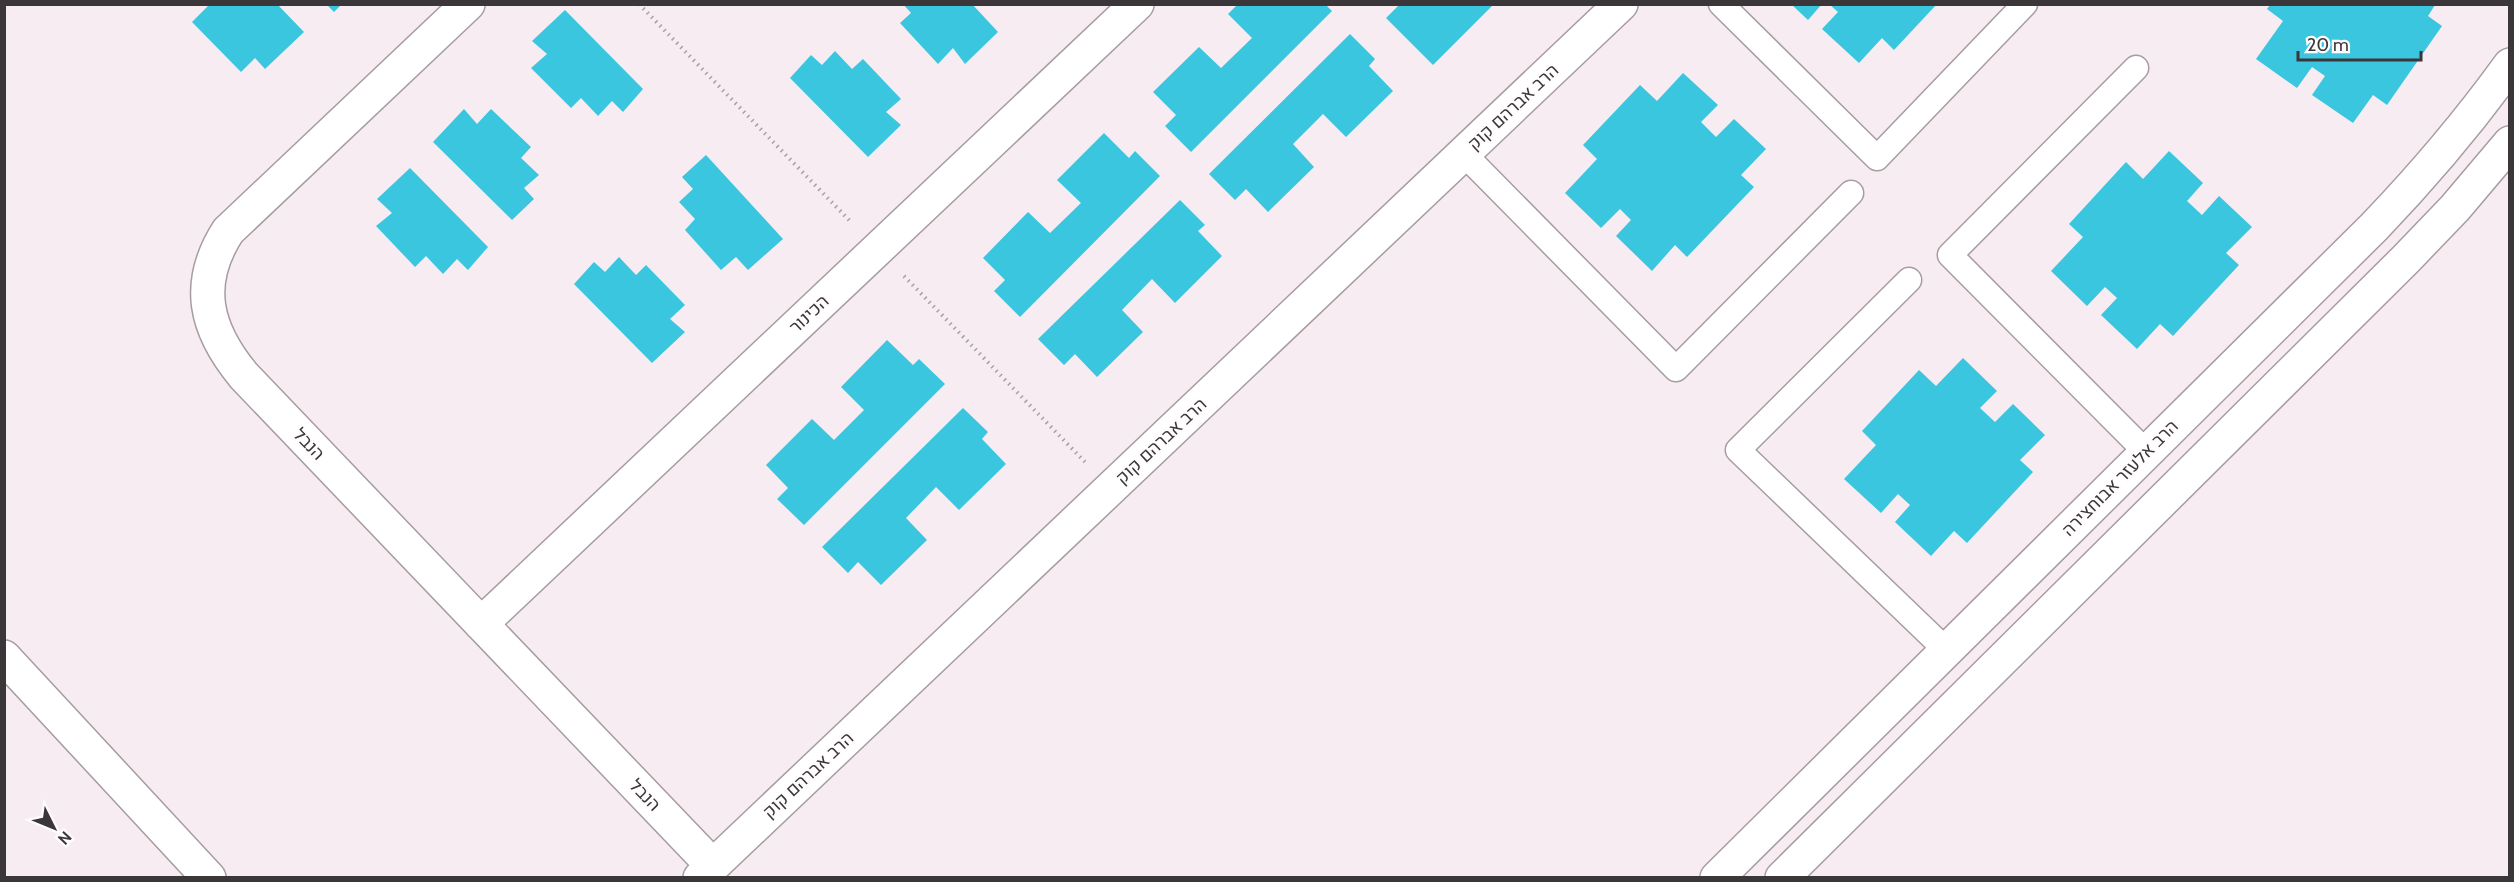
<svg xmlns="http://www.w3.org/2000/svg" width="2514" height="882" font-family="Cabin,Heebo,sans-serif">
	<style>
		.building { fill: #3ac6de }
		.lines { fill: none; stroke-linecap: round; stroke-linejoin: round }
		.lane-casing { stroke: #a69ca1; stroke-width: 27 }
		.street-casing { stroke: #a69ca1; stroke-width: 36 }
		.secondary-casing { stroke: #a69ca1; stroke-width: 36 }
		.path { stroke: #a7a0a4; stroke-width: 4; stroke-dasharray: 1.5 4.5; stroke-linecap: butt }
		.lane { stroke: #fff; stroke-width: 24 }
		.street { stroke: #fff; stroke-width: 33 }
		.secondary { stroke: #fff; stroke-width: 33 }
		.labels { text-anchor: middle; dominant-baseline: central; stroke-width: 4.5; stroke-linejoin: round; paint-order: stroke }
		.street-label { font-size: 18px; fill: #3a3639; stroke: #fefcfd }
	</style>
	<rect width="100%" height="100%" fill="#f6ecf2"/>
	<path class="building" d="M 210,4 L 277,4 L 304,32 L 265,69 L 255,58 L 241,72 L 192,22 Z
		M 326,4 L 342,4 L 334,12 Z
		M 903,4 L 972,4 L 998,32 L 965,64 L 953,48 L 938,64 L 900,23 L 911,13 Z
		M 1238,4 L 1325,4 L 1332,11 L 1191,152 L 1165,126 L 1176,115 L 1153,92 L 1199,47 L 1221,68 L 1252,38 L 1228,14 Z
		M 1400,4 L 1494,4 L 1433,65 L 1386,18 Z
		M 1791,4 L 1822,4 L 1808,20 Z
		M 1829,4 L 1937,4 L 1894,50 L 1882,38 L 1859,63 L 1822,29 L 1838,12 Z
		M 2270,5 L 2435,5 L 2428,16 L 2442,26 L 2387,105 L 2373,95 L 2353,123 L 2312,95 L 2325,76 L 2312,67 L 2297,88 L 2256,59 L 2283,21 L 2267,9 Z
		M 565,10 L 643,89 L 623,112 L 612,101 L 598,116 L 581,98 L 571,108 L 531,68 L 547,54 L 532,41 Z
		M 1350,34 L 1375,59 L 1369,66 L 1393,91 L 1346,137 L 1323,114 L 1293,144 L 1314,167 L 1268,212 L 1246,189 L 1235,200 L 1209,174 Z
		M 835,51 L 852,69 L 863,59 L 901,99 L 886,112 L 901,125 L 868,157 L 790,78 L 811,55 L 822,65 Z
		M 1683,73 L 1718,105 L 1701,122 L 1716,137 L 1734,119 L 1766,149 L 1741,175 L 1754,187 L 1687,257 L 1675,245 L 1652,271 L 1616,236 L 1631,220 L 1620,209 L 1601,228 L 1565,193 L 1597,159 L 1583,145 L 1640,85 L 1657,101 Z
		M 464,109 L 477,124 L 491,109 L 531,147 L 521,158 L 539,175 L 524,188 L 534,199 L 512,220 L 433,142 Z
		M 1104,133 L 1129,158 L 1135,151 L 1160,176 L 1020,317 L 994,291 L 1005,280 L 983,258 L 1028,212 L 1050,233 L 1081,203 L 1057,180 Z
		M 2169,151 L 2203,183 L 2187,201 L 2202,215 L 2219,196 L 2252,227 L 2226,253 L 2239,265 L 2173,336 L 2160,324 L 2137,349 L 2101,315 L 2117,298 L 2105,287 L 2087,306 L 2051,271 L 2083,237 L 2069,224 L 2126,162 L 2143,179 Z
		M 706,155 L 783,239 L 748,270 L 736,257 L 721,270 L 685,230 L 695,219 L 679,202 L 693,189 L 682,177 Z
		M 410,168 L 488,247 L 468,270 L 457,259 L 443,274 L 426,256 L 415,267 L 376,226 L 392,213 L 377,199 Z
		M 1180,200 L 1205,225 L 1198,231 L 1222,256 L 1175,303 L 1152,279 L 1122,310 L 1143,332 L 1097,377 L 1075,354 L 1064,365 L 1038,339 Z
		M 619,257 L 636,275 L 646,265 L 685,305 L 670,319 L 685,332 L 652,363 L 574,284 L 594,262 L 605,272 Z
		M 887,340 L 913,365 L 919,359 L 945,384 L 804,525 L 777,499 L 788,488 L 766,465 L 812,419 L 834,440 L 864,410 L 841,387 Z
		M 1963,358 L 1997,391 L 1980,408 L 1995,422 L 2013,404 L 2045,435 L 2020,460 L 2033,472 L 1967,543 L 1954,531 L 1931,556 L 1895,522 L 1910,505 L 1898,494 L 1881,513 L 1844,479 L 1876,445 L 1862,431 L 1919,370 L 1936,386 Z
		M 963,408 L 988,432 L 982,439 L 1006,464 L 959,510 L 936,487 L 906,518 L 927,540 L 881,585 L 858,562 L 848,573 L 822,547 Z"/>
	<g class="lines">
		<defs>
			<path id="lane" d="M 1721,4 L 1877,158 L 2025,4
				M 2136,68 L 1950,255 L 2146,452
				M 1464,154 L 1676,369 L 1851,193
				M 1909,280 L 1738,450 L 1946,650"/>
			<path id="street" d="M 468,4 L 228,231 C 194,284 205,329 244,376 L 713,866
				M 481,624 L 1137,4
				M 700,878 L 1621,4"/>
			<path id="secondary" d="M 4,657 L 209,878
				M 1717,878 L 2374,227 C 2423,176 2468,123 2510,65
				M 1782,878 L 2406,259 L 2455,208 L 2510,143"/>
		</defs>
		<use href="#lane" class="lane-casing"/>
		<use href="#street" class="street-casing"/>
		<use href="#secondary" class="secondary-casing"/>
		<path class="path" d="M 639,4 L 850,221
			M 904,276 L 1085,462"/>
		<use href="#lane" class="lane"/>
		<use href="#street" class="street"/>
		<use href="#secondary" class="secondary"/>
	</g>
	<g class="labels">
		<g class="street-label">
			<text transform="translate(1513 107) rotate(-43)">הרב אברהם קוק</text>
			<text transform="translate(809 314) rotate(-43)">הכינור</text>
			<text transform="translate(1161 441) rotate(-43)">הרב אברהם קוק</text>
			<text transform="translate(309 444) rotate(46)">הנבל</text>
			<text transform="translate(2120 478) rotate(-45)">הרב אלעזר אבוחצירה</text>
			<text transform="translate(808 775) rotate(-43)">הרב אברהם קוק</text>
			<text transform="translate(645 795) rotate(46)">הנבל</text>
		</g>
	</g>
	<rect width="2514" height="882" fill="none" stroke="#3a3639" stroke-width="12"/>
	<g transform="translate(54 828) rotate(133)" stroke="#fefcfd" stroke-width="4.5" paint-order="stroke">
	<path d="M0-4.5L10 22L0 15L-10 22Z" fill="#3a3639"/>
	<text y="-9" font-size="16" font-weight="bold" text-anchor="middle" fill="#3a3639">N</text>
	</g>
	<path d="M2298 51v9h123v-9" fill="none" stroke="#3a3639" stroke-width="3"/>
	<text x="2307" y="51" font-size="18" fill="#3a3639" stroke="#fefcfd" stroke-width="4.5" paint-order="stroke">20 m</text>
</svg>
